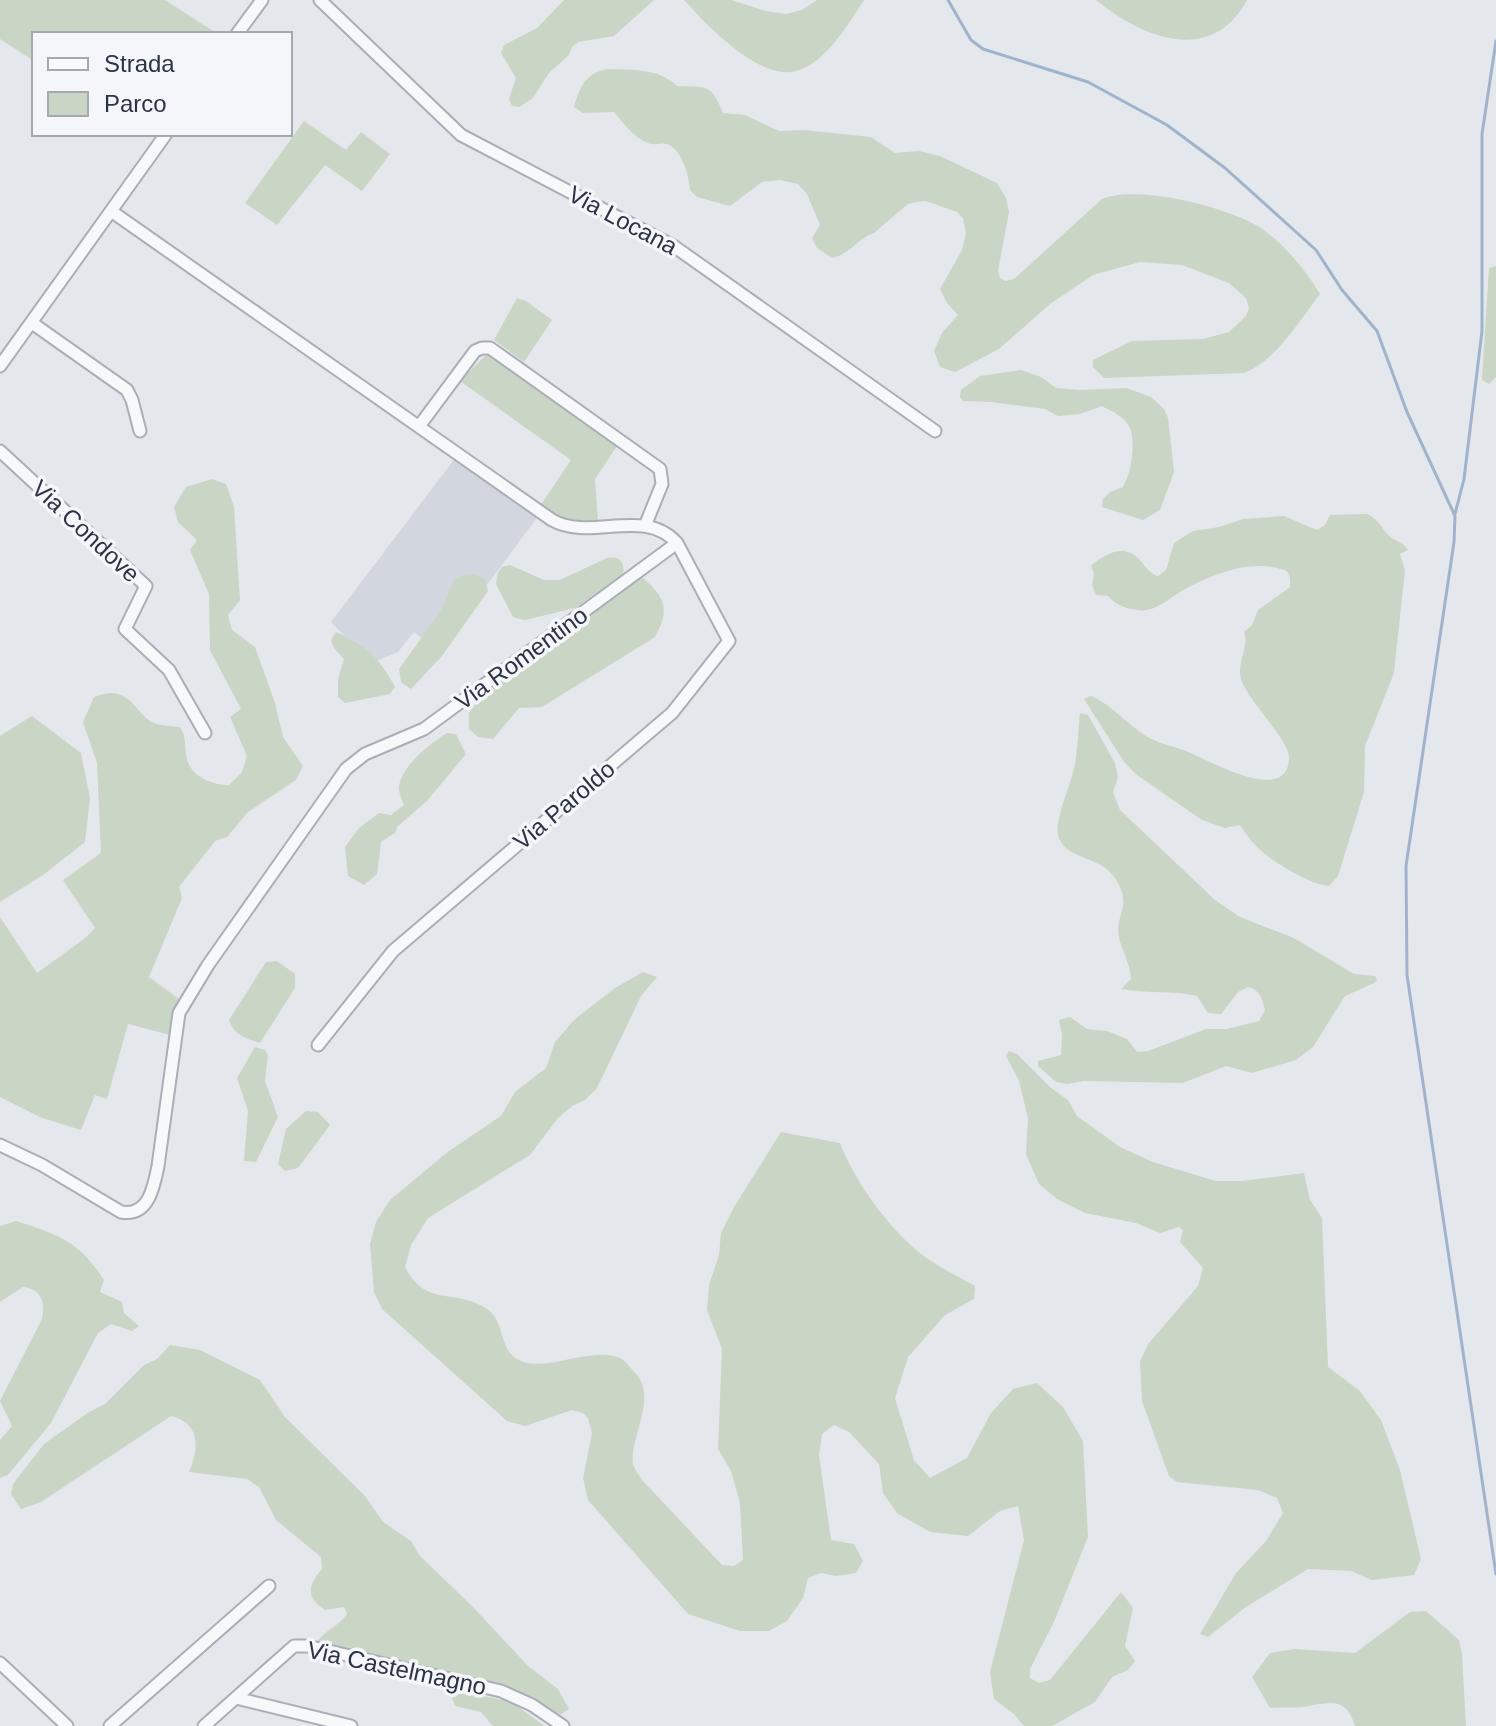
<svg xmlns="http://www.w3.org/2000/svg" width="1496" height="1726" font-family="Helvetica,sans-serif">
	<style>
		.built { fill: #d2d6de }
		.green { fill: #c9d6c5 }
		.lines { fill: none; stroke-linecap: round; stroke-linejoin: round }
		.stream { stroke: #9fb4cc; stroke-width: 3 }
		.street-casing { stroke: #a9aeb7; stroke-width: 15 }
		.street { stroke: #f7f8fa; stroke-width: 11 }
		.labels { text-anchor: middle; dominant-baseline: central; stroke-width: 7; stroke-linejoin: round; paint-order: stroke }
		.street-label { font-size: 24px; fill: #2b3445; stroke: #f4f6f9 }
	</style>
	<rect width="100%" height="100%" fill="#e4e7ec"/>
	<path class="built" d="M 456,457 L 539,515 L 438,651 L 414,632 L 398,652 L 371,663 L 331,622 Z"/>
	<path class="green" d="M 0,0 L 165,0 L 218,34 L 34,34 L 34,61 L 0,39 Z
		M 564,0 L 654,0 L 614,36 L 578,42 L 572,47 L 569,55 L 549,73 L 532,99 L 519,107 L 512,106 L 509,99 L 516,78 L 501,53 L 504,45 L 537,28 Z
		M 684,0 L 731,0 L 766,11 L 786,14 L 802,10 L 817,0 L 864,0 C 849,23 825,64 796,71 C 759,81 707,25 684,0 Z
		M 1096,0 L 1247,0 C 1212,66 1142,38 1096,0 Z
		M 608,69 C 632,70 659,68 677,86 C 707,87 711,83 723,113 L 745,115 L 779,131 L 803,130 L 871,137 L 895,153 L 919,151 L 940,156 L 997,183 L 1006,198 L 1009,212 L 998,271 L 1000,278 L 1005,281 L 1014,279 L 1102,199 C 1138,185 1217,205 1252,223 C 1277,235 1306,270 1320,294 C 1301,319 1274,363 1243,373 L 1104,378 L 1093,367 L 1093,360 L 1132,341 L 1203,339 L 1229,332 L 1246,316 L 1249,308 L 1246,298 L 1229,283 L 1182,265 L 1140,262 L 1093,275 L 1050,304 L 999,349 L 955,372 L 940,367 L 934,351 L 942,333 L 958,315 L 947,303 L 940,289 L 962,250 L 966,234 L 963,218 L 957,212 L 926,201 L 916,202 L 908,204 L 874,233 C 858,238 849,255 832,258 L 817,248 L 812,238 L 820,225 L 807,194 L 798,184 L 780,180 L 762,182 L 730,206 L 697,197 L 690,190 C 689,176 682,149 667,144 C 661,142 654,146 648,143 C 634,138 623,123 614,112 L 583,113 L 574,107 C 580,87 585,73 608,69 Z
		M 304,121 L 346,150 L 361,132 L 390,154 L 362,191 L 325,165 L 277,225 L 245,203 Z
		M 1496,266 L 1496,377 L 1489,384 L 1482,380 L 1489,268 Z
		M 517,298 L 526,301 L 552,320 L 524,362 L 494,340 Z
		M 487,354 L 617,446 L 595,479 L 598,521 L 566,520 L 540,506 L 571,460 L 460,381 Z
		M 1021,370 L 1041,377 L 1056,388 L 1079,390 L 1126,388 L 1151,397 L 1164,409 L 1168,418 L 1174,472 L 1160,510 L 1143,520 L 1102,507 L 1103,499 L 1110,492 L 1123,487 C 1131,473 1135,448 1131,431 C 1128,418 1113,412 1102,406 L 1080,414 L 1058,416 L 1045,409 L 991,402 L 963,401 L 960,397 L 961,390 L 980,376 Z
		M 212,479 L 226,484 L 234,507 L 240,600 L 228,615 L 232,630 L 255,647 L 275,703 L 283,737 L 303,766 L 296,780 L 248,812 L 227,837 L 215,841 L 179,887 L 182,898 L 149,977 L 179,999 L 170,1035 L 128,1024 L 107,1099 L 95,1095 L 81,1130 L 42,1118 L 0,1097 L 0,917 L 37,973 L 84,939 L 95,928 L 63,880 L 101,853 L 97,763 L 83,722 L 94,697 C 130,682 134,714 154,723 C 161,726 172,726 180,727 C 187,737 184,748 187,759 C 191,777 213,785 229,785 L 242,772 L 247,756 L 230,717 L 241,709 L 210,650 L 209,594 L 190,550 L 197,540 L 178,522 L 174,507 L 186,487 Z
		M 1367,514 C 1380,519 1382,531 1392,538 C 1399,543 1403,542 1408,550 L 1400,554 L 1405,570 L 1394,673 L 1365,746 L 1364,792 L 1338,876 L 1329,886 C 1310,885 1269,860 1256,846 C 1250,840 1245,832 1240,825 L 1225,828 L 1202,820 L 1137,775 L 1124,762 L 1084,699 L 1091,696 C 1112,705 1127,724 1146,736 C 1157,743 1173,746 1186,751 C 1207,759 1289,808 1289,757 C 1289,740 1248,701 1241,679 C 1236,663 1250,647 1244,632 L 1252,625 L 1258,610 L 1290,587 L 1290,578 L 1287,571 C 1252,557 1210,575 1180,592 C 1171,598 1158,608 1147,610 C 1134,612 1116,606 1108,596 L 1096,595 L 1092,585 L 1094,574 L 1091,566 C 1104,555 1122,543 1138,558 C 1145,565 1148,573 1158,576 L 1166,570 L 1174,543 L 1193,531 L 1219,527 L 1243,519 L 1284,516 L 1317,530 L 1325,525 L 1330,515 Z
		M 607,558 C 620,556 625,562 623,574 L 575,608 L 525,620 L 513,617 L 496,584 L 498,572 L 502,567 L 510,565 L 544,580 L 560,580 Z
		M 474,574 L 485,579 L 488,591 L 442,656 L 411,689 L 401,682 L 399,669 L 442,609 L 453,581 L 461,576 Z
		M 643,578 C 666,598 670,610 655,637 L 542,707 L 519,708 L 493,739 L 478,737 L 469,729 L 469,713 L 480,697 L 637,580 Z
		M 336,632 C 366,646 379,657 395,687 L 390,694 L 345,703 L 338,697 L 338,679 L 344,659 L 334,648 L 331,640 Z
		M 1080,713 L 1088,715 L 1115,763 L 1118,777 L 1113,792 L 1120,810 L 1215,900 L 1240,917 L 1294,938 L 1354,974 L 1375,976 L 1377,980 L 1374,983 L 1345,996 L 1313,1047 L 1296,1060 L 1252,1073 L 1226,1066 L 1183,1083 L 1084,1081 L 1067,1084 L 1056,1082 L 1038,1066 L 1038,1061 L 1061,1055 L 1062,1035 L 1059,1020 L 1070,1017 L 1087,1029 L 1107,1031 L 1127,1039 L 1137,1052 L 1148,1051 L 1206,1029 L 1227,1029 L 1259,1021 L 1265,1010 C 1262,998 1260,990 1248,987 L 1238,992 L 1221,1014 L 1208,1013 L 1197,996 C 1172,990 1147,994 1121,989 L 1131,979 C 1130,964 1123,952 1119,938 C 1114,913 1134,908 1115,878 C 1100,855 1064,860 1058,835 C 1055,819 1070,786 1074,769 C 1078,751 1078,731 1080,713 Z
		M 32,716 L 81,753 L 90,798 L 85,842 L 43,875 L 0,902 L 0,736 Z
		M 447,733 L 456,734 L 466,754 L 427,801 L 398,826 L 395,833 L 381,842 L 377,874 L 364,885 L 348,876 L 345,847 L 359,828 L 379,813 L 391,815 L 404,805 C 402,799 398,792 399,786 C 403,764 430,744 447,733 Z
		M 277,961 L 295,974 L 295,988 L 260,1043 C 245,1038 235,1036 229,1020 L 266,962 Z
		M 643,972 L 657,977 L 641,996 L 597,1088 L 585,1100 L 572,1106 L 558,1118 L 530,1155 L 428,1218 L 411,1245 L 405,1267 C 427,1309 454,1287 487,1309 C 505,1321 499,1349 517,1359 C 544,1375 589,1345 620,1358 C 626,1361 632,1370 637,1375 C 657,1399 629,1439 633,1464 C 634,1469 640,1476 642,1480 L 722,1565 L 734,1566 L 743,1560 L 740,1503 L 731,1471 L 718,1449 L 722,1349 L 707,1310 L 709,1285 L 719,1255 L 721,1233 L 734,1207 L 781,1132 L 840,1143 C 855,1183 895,1238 931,1261 C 945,1270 960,1278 975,1286 L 974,1299 L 945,1315 L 908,1357 L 895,1398 L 914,1460 L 930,1478 L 967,1458 L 991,1413 L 1013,1389 L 1037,1383 L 1063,1407 L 1083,1441 L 1088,1537 L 1054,1622 L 1030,1669 L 1030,1678 L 1039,1683 L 1050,1680 L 1121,1592 L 1133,1608 L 1125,1646 L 1135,1661 L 1128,1670 L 1112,1677 L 1095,1702 L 1052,1726 L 1024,1726 L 1014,1714 L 994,1699 L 990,1672 L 1024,1540 L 1018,1506 L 1000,1511 L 968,1536 L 930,1532 L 897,1513 L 883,1493 L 879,1464 L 849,1432 L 834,1425 L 822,1434 L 819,1455 L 831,1540 L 854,1544 L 863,1561 L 856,1573 L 836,1576 L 821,1573 L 808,1578 L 803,1598 L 787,1621 L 769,1631 L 740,1631 L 688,1614 L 588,1500 L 583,1478 L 592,1433 L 588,1418 L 583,1413 L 572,1410 L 525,1426 L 507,1421 L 382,1309 L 374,1292 L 370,1244 L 376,1222 L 390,1200 L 449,1151 L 501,1116 L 515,1092 L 546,1068 L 555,1042 L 575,1019 L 615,988 Z
		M 255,1047 L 265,1050 L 268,1055 L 265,1081 L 278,1117 L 256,1162 L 244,1161 L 248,1111 L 237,1078 Z
		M 1009,1051 L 1017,1054 L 1051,1088 L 1068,1100 L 1077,1116 L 1120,1147 L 1153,1162 L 1216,1181 L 1242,1181 L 1304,1173 L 1310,1200 L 1322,1218 L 1328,1367 L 1360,1391 L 1381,1420 L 1400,1470 L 1421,1559 L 1414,1575 L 1372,1580 L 1351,1571 L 1308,1569 L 1246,1607 L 1208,1637 L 1200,1634 L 1236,1573 L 1266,1541 L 1283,1513 L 1277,1498 L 1258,1490 L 1177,1482 L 1169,1476 L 1142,1401 L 1140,1361 L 1149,1343 L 1198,1286 L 1203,1268 L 1180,1242 L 1183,1230 L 1179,1227 L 1160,1233 L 1136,1223 L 1085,1213 L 1057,1199 L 1039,1184 L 1026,1154 L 1028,1118 L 1019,1081 L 1006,1056 Z
		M 306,1111 L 318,1112 L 330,1125 L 298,1168 L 285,1171 L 278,1164 L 286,1129 Z
		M 16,1221 C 59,1235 79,1241 104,1280 L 100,1292 L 122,1302 L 124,1313 L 139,1326 L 132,1331 L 111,1324 L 98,1333 L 51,1423 L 8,1475 L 0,1478 L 0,1440 L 12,1426 L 0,1401 L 42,1319 C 45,1302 42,1289 23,1287 L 0,1302 L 0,1226 Z
		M 170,1345 L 200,1350 L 260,1380 L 285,1417 L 365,1496 L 383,1522 L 411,1541 L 420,1556 L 473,1607 L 528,1666 L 558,1689 L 569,1709 L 560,1715 L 504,1685 L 324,1646 L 317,1642 C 326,1629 338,1627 347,1614 L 344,1607 L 325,1610 C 305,1597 308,1586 322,1569 L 321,1557 L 276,1520 L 259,1487 L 247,1479 L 189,1472 C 199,1449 201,1423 171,1416 L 41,1502 L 21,1509 L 11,1494 L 13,1484 L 44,1444 L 89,1412 L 105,1404 L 144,1365 L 157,1359 Z
		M 1426,1611 L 1459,1640 L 1462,1654 L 1466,1726 L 1355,1726 C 1346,1695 1328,1703 1303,1707 C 1292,1708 1281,1707 1270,1708 L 1252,1677 L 1270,1653 L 1295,1649 L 1355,1653 L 1410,1612 Z
		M 463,1692 L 512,1702 L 544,1726 L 493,1726 L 481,1712 L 455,1706 L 452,1698 Z"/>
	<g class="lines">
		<path class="stream" d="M 948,0 L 971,40 L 983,49 L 1088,82 L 1167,125 L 1225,168 L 1316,250 L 1342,290 L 1377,331 L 1407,412 L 1455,516 L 1454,542 L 1406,866 L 1407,975 L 1496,1574
			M 1455,514 L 1464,479 L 1482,331 L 1482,134 L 1496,41"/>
		<defs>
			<path id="street" d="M 320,0 L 461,135 L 675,247 L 935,431
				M 237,34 L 262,0
				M 32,323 L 127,390 L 132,400 L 140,431
				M 0,366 L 166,134
				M 420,425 L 475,351 L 482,348 L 490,348 L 660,469 L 662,484 L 645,526
				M 0,451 L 146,586 L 125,629 L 169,670 L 205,733
				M 318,1045 L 393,951 L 672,713 L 729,641 L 677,543
				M 0,1145 L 42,1165 L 121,1212 C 149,1217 154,1186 158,1166 L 179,1013 L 208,965 L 346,769 L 365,754 L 424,729 L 677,543 C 644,506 591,542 552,520 L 111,211
				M 0,1663 L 67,1726
				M 236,1698 L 351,1726
				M 110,1726 L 269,1586
				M 204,1726 L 294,1646 L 307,1646 L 501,1691 L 532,1705 L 563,1726"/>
		</defs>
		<use href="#street" class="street-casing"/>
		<use href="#street" class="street"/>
	</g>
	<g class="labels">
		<g class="street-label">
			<text transform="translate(623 220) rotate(28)">Via Locana</text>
			<text transform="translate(86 531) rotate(43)">Via Condove</text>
			<text transform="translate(521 658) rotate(-36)">Via Romentino</text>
			<text transform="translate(564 805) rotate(-40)">Via Paroldo</text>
			<text transform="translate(397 1668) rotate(12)">Via Castelmagno</text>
		</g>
	</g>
	<rect x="32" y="32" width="260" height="104" fill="#f4f6f9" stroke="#a4a8b1" stroke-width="2"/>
	<rect x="48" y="58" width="40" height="12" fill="#f7f8fa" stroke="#a4a8b1" stroke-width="2"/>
	<text x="104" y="72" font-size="24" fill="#2b3445">Strada</text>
	<rect x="48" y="92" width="40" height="24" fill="#c9d6c5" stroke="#a4a8b1" stroke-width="2"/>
	<text x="104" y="112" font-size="24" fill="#2b3445">Parco</text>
</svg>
